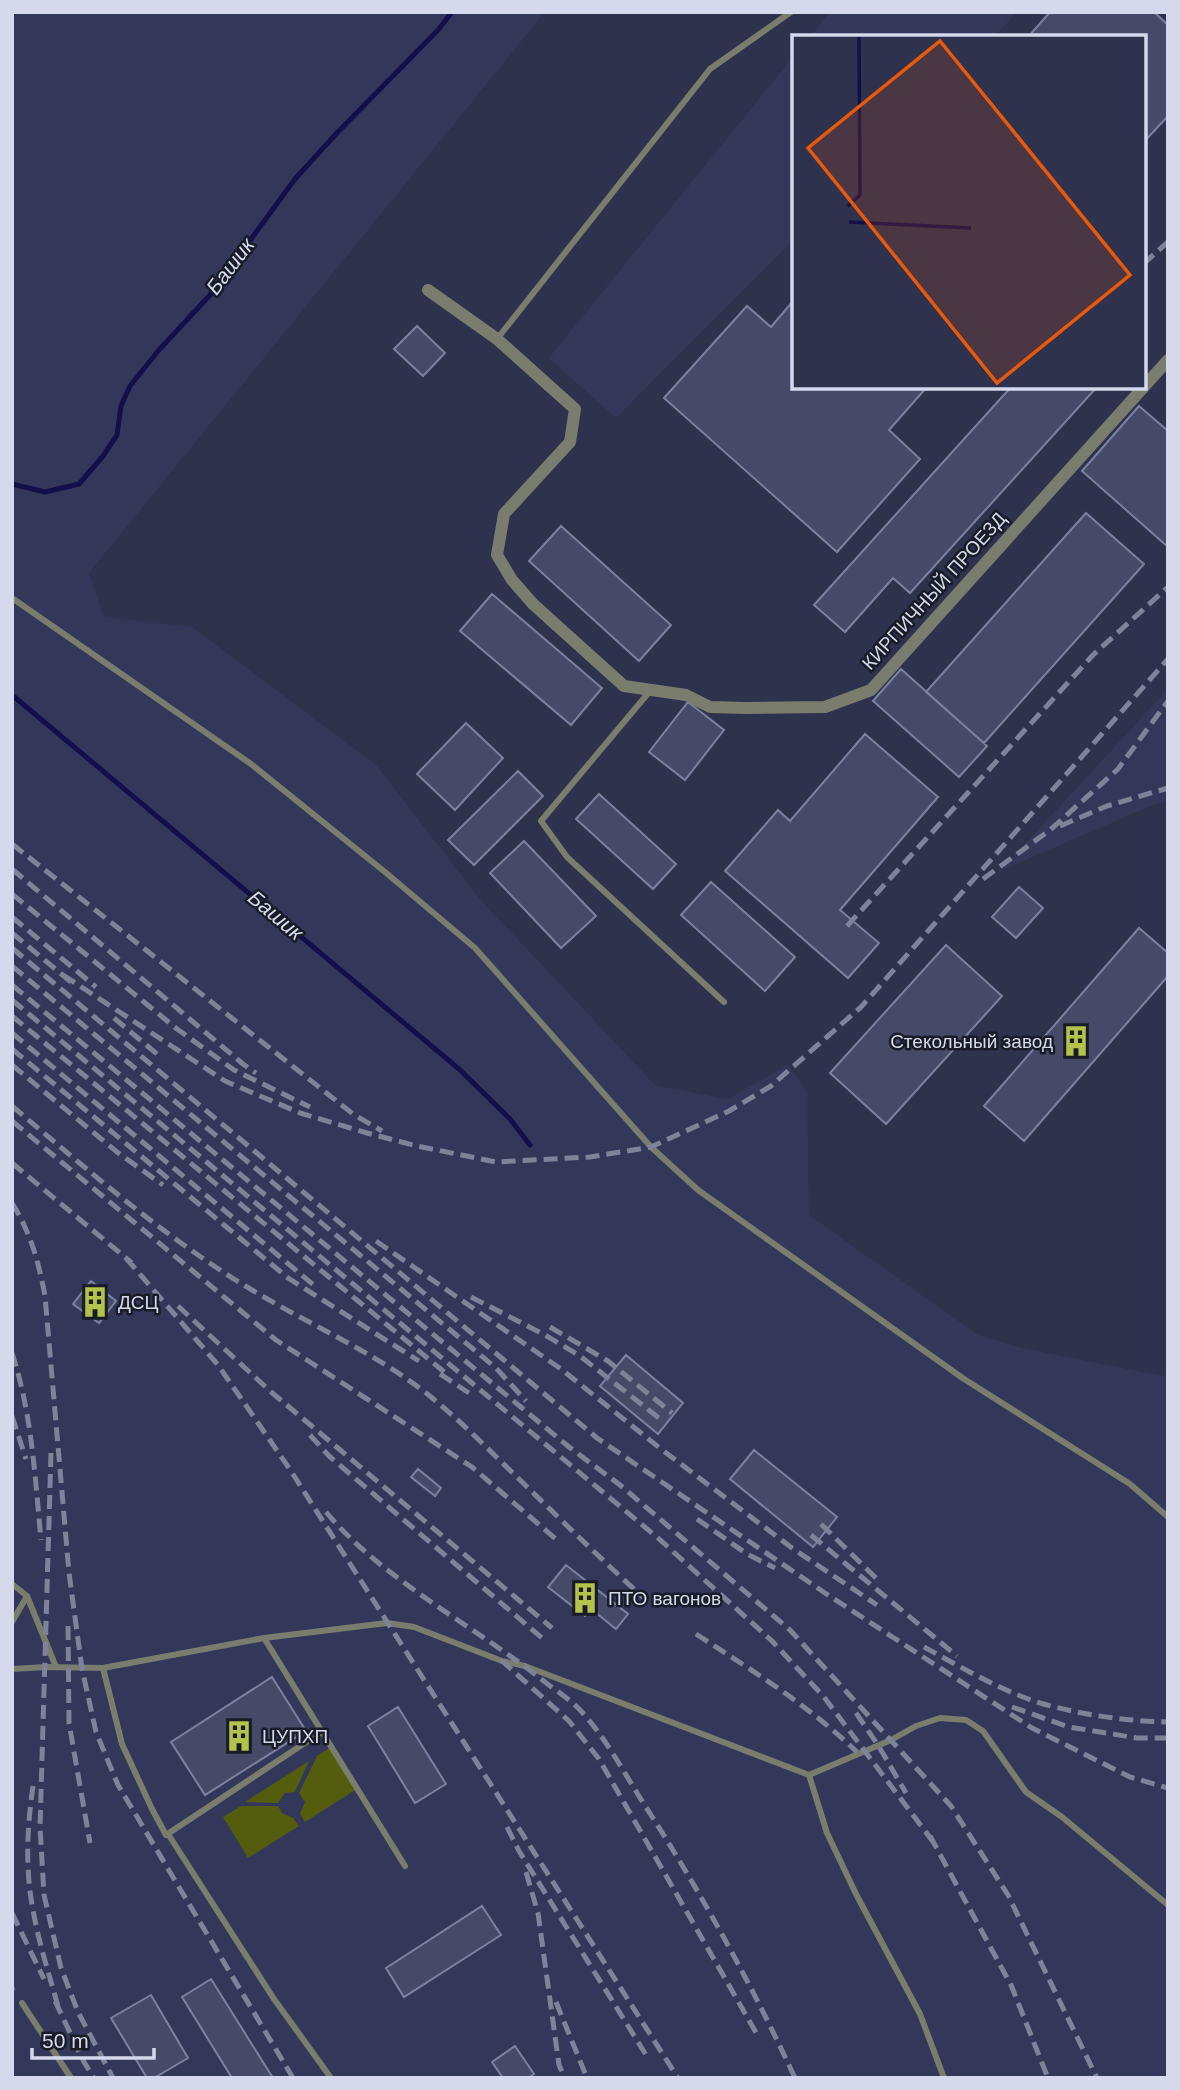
<svg xmlns="http://www.w3.org/2000/svg" width="1180" height="2090" font-family="Helvetica,sans-serif">
	<style>
		.built { fill: #33385a }
		.green { fill: #545d0e }
		.lines { fill: none; stroke-linecap: round; stroke-linejoin: round }
		.stream { stroke: #140f4a; stroke-width: 5 }
		.building { fill: #464a68; stroke: #7c81a2; stroke-width: 2 }
		.path { stroke: #656981; stroke-width: 2.5; stroke-dasharray: 5 5; stroke-linecap: butt }
		.lane { stroke: #7a7d6e; stroke-width: 6 }
		.street { stroke: #7a7d6e; stroke-width: 12 }
		.rail { stroke: #7f8399; stroke-width: 5; stroke-dasharray: 14 7; stroke-linecap: butt }
		.labels { text-anchor: middle; dominant-baseline: central; stroke-width: 5; stroke-linejoin: round; paint-order: stroke }
		.street-label { font-size: 19px; fill: #d5d9eb; stroke: #191b27 }
		.poi-label { font-size: 19px; fill: #d5d9eb; stroke: #191b27; text-anchor: start }
		.water-label { font-size: 21px; font-style: italic; fill: #d8dcef; stroke: #191b27 }
		.inset-river { fill: none; stroke: #140f4a; stroke-width: 3.5 }
		.view { fill: #e8590c; fill-opacity: 0.15; stroke: #e8590c; stroke-width: 3.5 }
		.inset-edge { fill: none; stroke: #d5d9eb; stroke-width: 3.5 }
	</style>
	<rect width="100%" height="100%" fill="#2e324d"/>
	<path class="built" d="M 12,12 L 545,12 L 89,573 L 104,617 L 192,627 L 377,766 L 478,897 L 656,1086 L 728,1099 L 788,1065 L 807,1092 L 809,1215 L 978,1335 L 1022,1348 L 1168,1377 L 1168,2078 L 12,2078 Z
		M 830,12 L 1017,12 L 994,37 L 810,37 Z
		M 793,57 L 793,240 L 616,418 L 549,358 Z
		M 1168,689 L 1168,801 L 1148,807 L 1000,871 Z"/>
	<path class="green" d="M 329,1748 L 355,1790 L 305,1822 L 300,1814 L 305,1802 L 299,1793 L 317,1756 Z
		M 309,1761 L 295,1792 L 285,1793 L 278,1803 L 245,1802 Z
		M 241,1806 L 278,1806 L 282,1813 L 293,1818 L 299,1826 L 248,1858 L 223,1817 Z"/>
	<g class="lines">
		<path class="stream" d="M 12,484 L 45,492 L 79,484 L 103,456 L 117,435 L 121,406 L 130,386 L 158,351 L 210,295 L 295,179 L 335,135 L 438,30 L 452,12
			M 12,695 L 459,1069 L 510,1119 L 530,1145"/>
	</g>
	<path class="building" d="M 1050,12 L 1154,12 L 1168,25 L 1168,116 L 1143,143 L 1143,37 L 1028,37 Z
		M 793,301 L 793,387 L 927,387 L 889,430 L 920,459 L 837,552 L 664,398 L 747,306 L 771,327 Z
		M 417,326 L 445,353 L 423,376 L 394,349 Z
		M 1011,387 L 1097,387 L 910,593 L 893,578 L 845,632 L 814,605 Z
		M 1139,406 L 1168,431 L 1168,547 L 1082,471 Z
		M 1086,513 L 1144,564 L 984,743 L 926,692 Z
		M 561,526 L 671,625 L 639,661 L 529,561 Z
		M 492,594 L 602,688 L 571,725 L 460,631 Z
		M 901,669 L 987,746 L 959,777 L 873,701 Z
		M 688,702 L 724,730 L 685,780 L 649,752 Z
		M 466,723 L 503,758 L 455,810 L 417,774 Z
		M 865,734 L 938,797 L 840,910 L 879,943 L 848,978 L 725,871 L 778,810 L 790,821 Z
		M 518,771 L 543,796 L 474,865 L 448,840 Z
		M 599,794 L 676,864 L 653,889 L 576,819 Z
		M 524,841 L 596,916 L 561,948 L 490,873 Z
		M 711,882 L 795,957 L 765,991 L 681,915 Z
		M 1019,887 L 1043,908 L 1016,938 L 992,917 Z
		M 1139,928 L 1168,953 L 1168,976 L 1024,1141 L 984,1106 Z
		M 946,945 L 1002,996 L 886,1124 L 830,1073 Z
		M 91,1281 L 116,1301 L 99,1323 L 73,1304 Z
		M 626,1355 L 683,1403 L 658,1434 L 600,1386 Z
		M 754,1450 L 837,1517 L 813,1547 L 730,1479 Z
		M 418,1469 L 441,1488 L 435,1496 L 411,1477 Z
		M 566,1565 L 628,1614 L 616,1629 L 590,1608 L 585,1616 L 548,1587 Z
		M 272,1677 L 306,1731 L 205,1795 L 171,1742 Z
		M 398,1707 L 446,1784 L 415,1803 L 368,1726 Z
		M 482,1906 L 501,1935 L 404,1997 L 386,1968 Z
		M 211,1979 L 273,2078 L 232,2078 L 182,1997 Z
		M 151,1995 L 188,2058 L 154,2078 L 147,2078 L 111,2018 Z
		M 515,2046 L 534,2074 L 528,2078 L 503,2078 L 492,2062 Z"/>
	<g class="lines">
		<path class="path" d="M 12,1986 L 17,1994"/>
		<path class="lane" d="M 497,339 L 710,69 L 791,12
			M 12,598 L 251,764 L 385,872 L 475,948 L 651,1147 L 698,1190 L 964,1379 L 1130,1484 L 1168,1517
			M 650,691 L 541,821 L 567,857 L 724,1002
			M 12,1584 L 27,1596 L 56,1667
			M 12,1622 L 27,1596
			M 264,1638 L 405,1866
			M 103,1668 L 122,1744 L 152,1809 L 166,1835 L 323,1731
			M 12,1669 L 46,1667 L 103,1668 L 264,1638 L 387,1623 L 414,1627 L 502,1661 L 525,1666 L 809,1775 L 891,1740 L 916,1726 L 940,1718 L 966,1720 L 983,1731 L 1026,1792 L 1062,1817 L 1168,1905
			M 809,1775 L 827,1833 L 857,1896 L 920,2014 L 944,2078
			M 168,1834 L 274,1999 L 331,2078
			M 22,2003 L 71,2078"/>
		<path class="street" d="M 428,290 L 497,339 L 575,409 L 570,442 L 504,514 L 497,555 L 512,580 L 533,604 L 624,686 L 686,695 L 710,707 L 746,708 L 825,707 L 871,690 L 1168,360"/>
		<path class="rail" d="M 1143,264 L 1168,242
			M 1060,826 L 1107,806 L 1168,788
			M 12,844 L 353,1114 L 382,1131
			M 12,869 L 243,1064 L 256,1073
			M 983,879 L 1050,830 L 1118,769 L 1168,701
			M 12,894 L 177,1029 L 234,1070 L 310,1107
			M 12,917 L 96,987
			M 847,926 L 1093,655 L 1168,587
			M 12,933 L 71,982
			M 12,948 L 597,1438 L 825,1593 L 1032,1728 L 1130,1777 L 1168,1788
			M 12,966 L 496,1368 L 526,1401
			M 63,975 L 225,1081 L 300,1113 L 367,1133 L 417,1146 L 496,1162 L 590,1157 L 651,1147 L 729,1111 L 771,1086 L 861,1007 L 1168,659
			M 12,985 L 569,1447 L 620,1485 L 790,1630 L 951,1806 L 1008,1895 L 1097,2078
			M 12,1000 L 658,1538 L 771,1640 L 824,1697 L 934,1843
			M 12,1016 L 448,1375
			M 114,1018 L 157,1054
			M 12,1033 L 316,1287
			M 12,1049 L 288,1278 L 419,1361
			M 12,1065 L 117,1152 L 163,1185
			M 12,1106 C 89,1171 165,1238 252,1290 C 310,1325 372,1351 426,1393 C 459,1419 489,1450 519,1479 C 561,1520 603,1561 646,1600
			M 12,1121 L 276,1340 L 472,1467 L 557,1540
			M 12,1163 L 132,1263
			M 12,1203 C 30,1231 39,1263 45,1296 L 69,1573 L 82,1669 L 96,1732 L 118,1785 L 293,2078
			M 376,1241 L 561,1369 L 661,1449 L 792,1548 L 877,1605
			M 126,1258 L 218,1365 L 289,1468 L 678,2078
			M 471,1297 L 545,1335 L 580,1356 L 664,1422
			M 178,1306 L 270,1391 L 552,1628
			M 550,1327 L 608,1361 L 672,1413
			M 12,1353 C 32,1414 35,1477 41,1540
			M 440,1374 L 469,1393
			M 12,1416 L 26,1459
			M 310,1435 L 329,1456 L 542,1638
			M 51,1453 L 40,1827 L 44,1895 L 61,1968 L 78,2012 L 113,2078
			M 326,1512 C 381,1578 472,1625 540,1678 C 553,1689 570,1699 581,1711 C 606,1738 624,1773 644,1804 C 700,1891 751,1983 795,2078
			M 697,1519 L 747,1554 L 775,1568
			M 821,1524 L 880,1582
			M 811,1535 L 957,1656
			M 68,1626 L 69,1723 L 90,1843
			M 696,1634 C 753,1671 808,1705 857,1752
			M 924,1647 C 961,1667 999,1690 1040,1703 C 1082,1715 1125,1721 1168,1722
			M 501,1660 L 569,1721 L 599,1759 L 758,2036
			M 1012,1707 L 1069,1727 L 1137,1738 L 1168,1738
			M 856,1713 L 878,1745 L 906,1793
			M 33,1786 C 27,1828 25,1869 33,1910 C 39,1944 50,1977 59,2010
			M 507,1827 L 519,1851 L 648,2058
			M 930,1836 L 1011,1985 L 1048,2078
			M 526,1872 L 538,1913 L 559,2065 L 565,2078
			M 12,1913 L 44,1979
			M 55,2001 L 84,2062 L 94,2078
			M 556,2002 L 587,2078"/>
	</g>
	<defs>
		<symbol id="building-bare" viewBox="-9 -9 18 18"><path d="M-4-6H4V6H1V3H-1V6H-4ZM-2.5-4.3h1.7v1.8h-1.7ZM.8-4.3h1.7v1.8H.8ZM-2.5-1h1.7V.8h-1.7ZM.8-1h1.7V.8H.8Z" fill="#b3c24b" stroke="#191b27" stroke-width="2.5" paint-order="stroke"/></symbol>
	</defs>
	<g fill-rule="evenodd">
		<use href="#building-bare" x="1054" y="1019" width="44" height="44"/>
		<use href="#building-bare" x="73" y="1280" width="44" height="44"/>
		<use href="#building-bare" x="563" y="1576" width="44" height="44"/>
		<use href="#building-bare" x="217" y="1714" width="44" height="44"/>
	</g>
	<g class="labels">
		<g class="street-label">
			<text transform="translate(934 591) rotate(-48)">КИРПИЧНЫЙ ПРОЕЗД</text>
		</g>
		<g class="poi-label">
			<text x="1053" y="1041" text-anchor="end">Стекольный завод</text>
			<text x="118" y="1302">ДСЦ</text>
			<text x="608" y="1598">ПТО вагонов</text>
			<text x="262" y="1736">ЦУПХП</text>
		</g>
		<g class="water-label">
			<text transform="translate(230 266) rotate(-53)">Башик</text>
			<text transform="translate(276 915) rotate(40)">Башик</text>
		</g>
	</g>
	<g transform="translate(792 35)">
		<rect width="354" height="354" fill="#2e324d"/>
		<path class="inset-river" d="M 56,171 L 68,160 L 67,0M 57,187 L 179,193"/>
		<path class="view" d="M 148,6 L 338,240 L 205,348 L 16,113 Z"/>
		<rect width="354" height="354" class="inset-edge"/>
	</g>
	<rect width="1180" height="2090" fill="none" stroke="#d5d9eb" stroke-width="28"/>
	<path d="M32 2048v10h122v-10" fill="none" stroke="#d5d9eb" stroke-width="3.5"/>
	<text x="42" y="2048" font-size="21" fill="#d5d9eb" stroke="#191b27" stroke-width="5" paint-order="stroke">50 m</text>
</svg>
